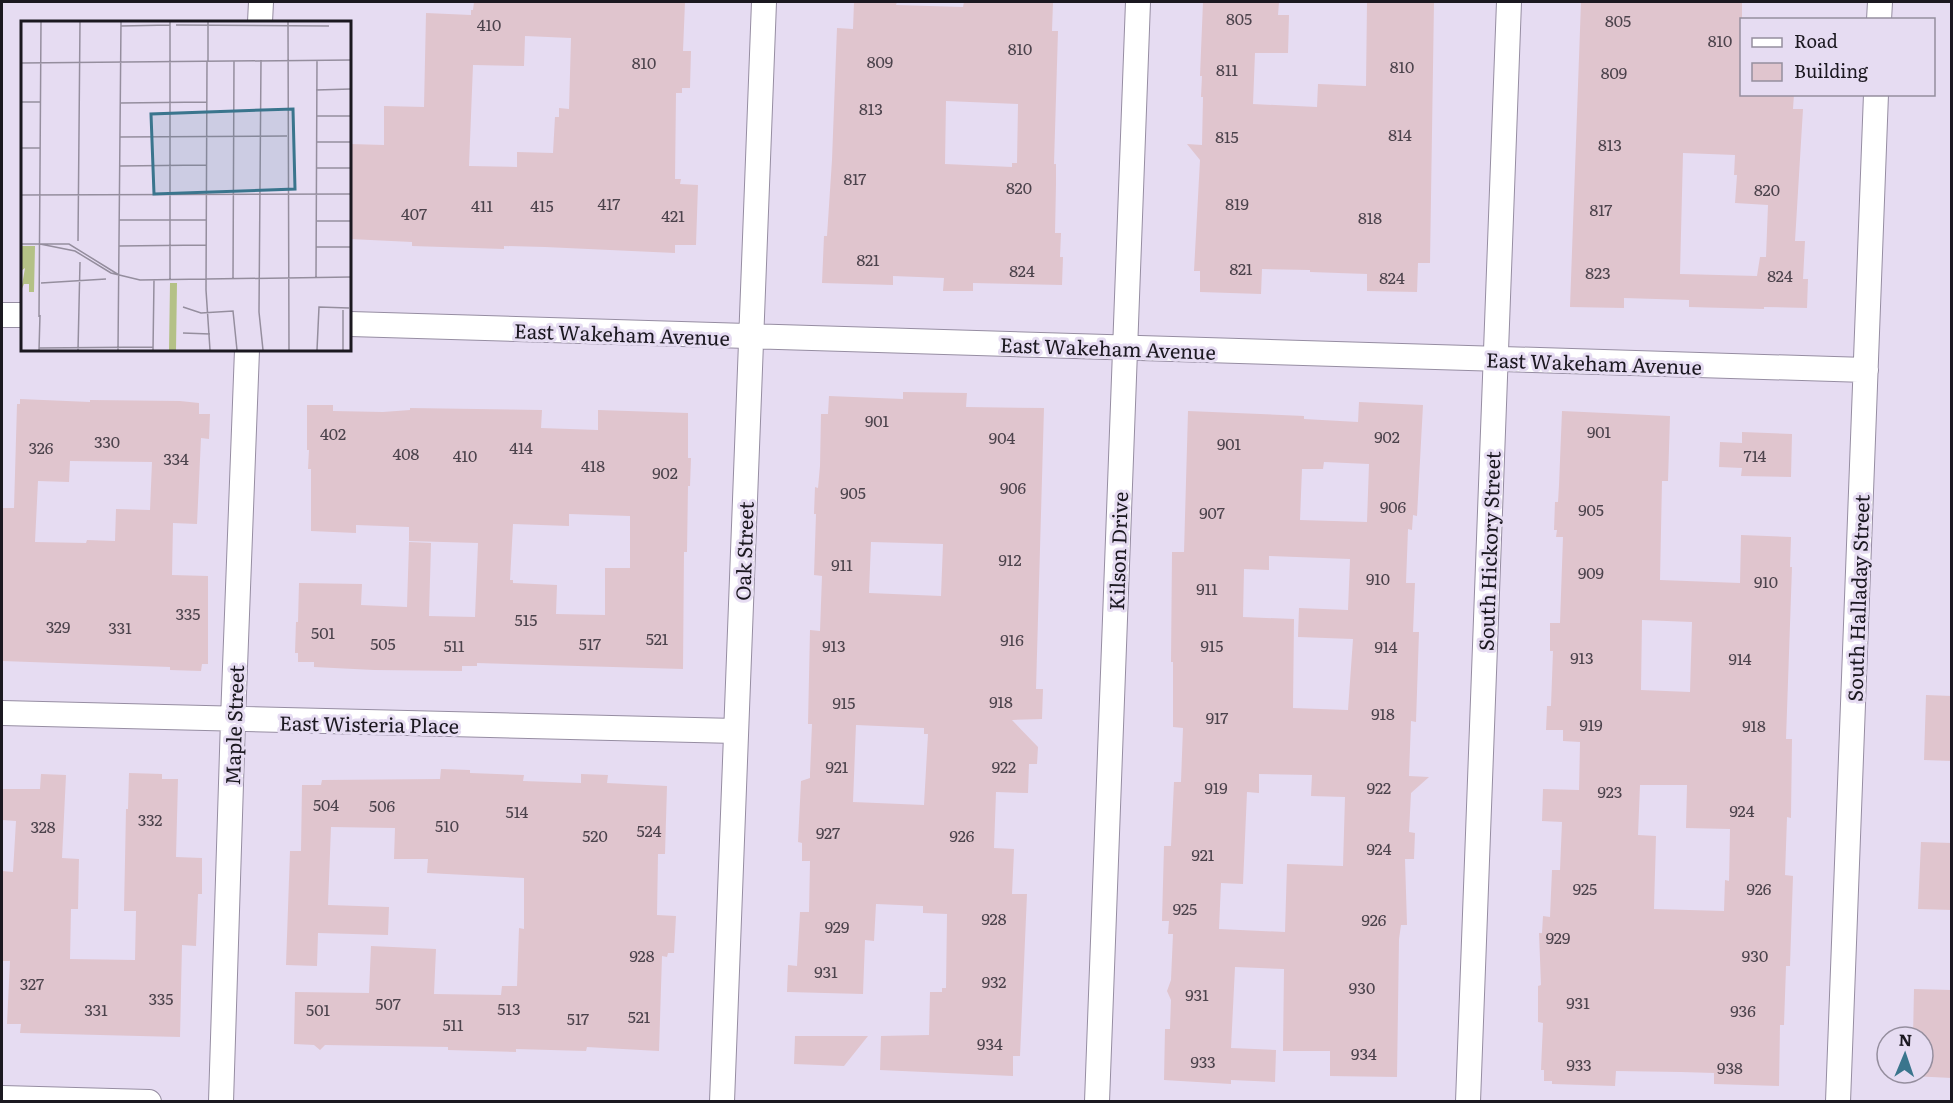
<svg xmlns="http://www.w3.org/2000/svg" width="1953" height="1103" font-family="Literata,serif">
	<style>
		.building { fill: #e0c5ce; fill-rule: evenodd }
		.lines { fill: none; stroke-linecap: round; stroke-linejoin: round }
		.minor-casing { stroke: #968da2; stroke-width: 26 }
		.minor { stroke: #fff; stroke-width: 24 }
		.labels { text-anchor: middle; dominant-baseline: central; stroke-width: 6; stroke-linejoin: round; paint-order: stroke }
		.number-label { font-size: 16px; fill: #4c434c }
		.street-label { font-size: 20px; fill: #1b1820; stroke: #e6dcf2 }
		.inset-road { fill: none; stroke: #958e9e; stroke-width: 1.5 }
		.view { fill: #3a758d; fill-opacity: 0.15; stroke: #3a758d; stroke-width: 3 }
		.inset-edge { fill: none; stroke: #1b1820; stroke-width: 3 }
	</style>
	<rect width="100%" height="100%" fill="#e6dcf2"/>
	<path class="building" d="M 474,2 L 685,2 L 683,51 L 691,51 L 690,88 L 682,88 L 682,93 L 676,93 L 675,179 L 681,179 L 680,184 L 698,185 L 696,245 L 675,245 L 675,253 L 545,247 L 504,246 L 504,249 L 412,246 L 412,242 L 350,239 L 350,144 L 384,145 L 384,106 L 424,107 L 426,13 L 471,15 L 471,10 L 473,10 ZM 525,36 L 571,38 L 569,109 L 559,108 L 559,117 L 555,117 L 553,153 L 517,152 L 517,167 L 469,166 L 473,65 L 524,66 Z
		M 854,2 L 897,2 L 896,5 L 963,7 L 964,2 L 1053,2 L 1052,31 L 1058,31 L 1054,164 L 1056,164 L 1056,184 L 1055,233 L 1061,233 L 1060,257 L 1063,257 L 1062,285 L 973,283 L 973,291 L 943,291 L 944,278 L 893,276 L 893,285 L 822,283 L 824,236 L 827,236 L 832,160 L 837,28 L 853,29 ZM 946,101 L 1018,104 L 1017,163 L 1012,163 L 1012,167 L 945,164 Z
		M 1203,2 L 1279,2 L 1278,15 L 1289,15 L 1288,53 L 1255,53 L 1253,104 L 1317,107 L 1318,84 L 1366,86 L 1367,2 L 1434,2 L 1430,263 L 1418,263 L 1417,292 L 1367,291 L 1367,274 L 1310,272 L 1310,270 L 1262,269 L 1261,294 L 1200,292 L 1200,271 L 1194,271 L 1200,160 L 1187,144 L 1202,145 L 1203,97 L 1201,97 L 1202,76 L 1200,76 Z
		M 1581,2 L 1742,2 L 1742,94 L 1794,94 L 1793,109 L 1803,109 L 1795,241 L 1805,241 L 1803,279 L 1808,279 L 1807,308 L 1764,307 L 1764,309 L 1689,307 L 1689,300 L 1624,298 L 1624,308 L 1570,307 ZM 1683,153 L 1735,155 L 1734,175 L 1737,175 L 1735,203 L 1768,205 L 1766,257 L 1760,257 L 1757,276 L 1680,274 Z
		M 903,392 L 967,393 L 966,407 L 1044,408 L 1036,689 L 1043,689 L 1042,719 L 1012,720 L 1038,747 L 1037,764 L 1029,764 L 1028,793 L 996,792 L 994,848 L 1014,849 L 1012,894 L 1027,894 L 1020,1056 L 1013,1056 L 1013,1076 L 880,1070 L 881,1036 L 929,1035 L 930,992 L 942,992 L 942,988 L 946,988 L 947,914 L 923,913 L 923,906 L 876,904 L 874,941 L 865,940 L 863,994 L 787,992 L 788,965 L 797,966 L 800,912 L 809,912 L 810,861 L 802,861 L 802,843 L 798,842 L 801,781 L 810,778 L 810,774 L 812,724 L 808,724 L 810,630 L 820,631 L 822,576 L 814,575 L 816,514 L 814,514 L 815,487 L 818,488 L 820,466 L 821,414 L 828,414 L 829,396 L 903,399 ZM 871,542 L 943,544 L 941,596 L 869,593 ZM 856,725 L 924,728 L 924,734 L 928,734 L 924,805 L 853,802 Z
		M 20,399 L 90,402 L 90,400 L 180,401 L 199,403 L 199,414 L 210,414 L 209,439 L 201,438 L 197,524 L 173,523 L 172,575 L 208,576 L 208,664 L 202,664 L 201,671 L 170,670 L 170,667 L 2,661 L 2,508 L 14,508 L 17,404 L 20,404 ZM 70,461 L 152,462 L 150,510 L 116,509 L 115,541 L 87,540 L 86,543 L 35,542 L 38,481 L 69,482 Z
		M 1359,402 L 1423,405 L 1417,516 L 1413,515 L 1412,530 L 1408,529 L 1406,583 L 1415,583 L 1413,632 L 1419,632 L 1416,722 L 1411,721 L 1409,776 L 1429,777 L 1411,793 L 1409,832 L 1415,833 L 1414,859 L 1405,859 L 1407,925 L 1401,925 L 1399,939 L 1397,1077 L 1330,1076 L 1330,1051 L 1283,1051 L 1284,969 L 1235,967 L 1231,1048 L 1276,1050 L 1275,1082 L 1231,1080 L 1231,1084 L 1164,1080 L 1165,1029 L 1170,1029 L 1171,1000 L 1167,991 L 1171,980 L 1173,934 L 1168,934 L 1169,921 L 1162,921 L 1164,846 L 1171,846 L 1174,782 L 1181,782 L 1183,728 L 1173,727 L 1173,662 L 1171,662 L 1172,552 L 1184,552 L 1188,411 L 1304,416 L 1304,419 L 1358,422 ZM 1324,462 L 1369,464 L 1367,522 L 1300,520 L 1302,469 L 1323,469 ZM 1269,556 L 1350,559 L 1348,610 L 1299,608 L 1298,637 L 1353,639 L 1348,710 L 1293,708 L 1294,619 L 1243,617 L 1244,569 L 1269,570 ZM 1259,774 L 1312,775 L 1311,796 L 1345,797 L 1343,866 L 1287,864 L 1285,932 L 1219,929 L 1221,883 L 1243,884 L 1247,792 L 1259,793 Z
		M 307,405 L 333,405 L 333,411 L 383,412 L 410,410 L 410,408 L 542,410 L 541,428 L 598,430 L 598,410 L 688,413 L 688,458 L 691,458 L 690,486 L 688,486 L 687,552 L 684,552 L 683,669 L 477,663 L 477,666 L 462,666 L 462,671 L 374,670 L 314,667 L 314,662 L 298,662 L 298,653 L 295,653 L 296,622 L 298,622 L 299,583 L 362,584 L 361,605 L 407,607 L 409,542 L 431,543 L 429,616 L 475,617 L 478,543 L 409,541 L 409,527 L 356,525 L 356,533 L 311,531 L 311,469 L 308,469 L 309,450 L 307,450 ZM 569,514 L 630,516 L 630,568 L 605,568 L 605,615 L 556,614 L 557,585 L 513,583 L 513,580 L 510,580 L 513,524 L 569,526 Z
		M 1562,411 L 1670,416 L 1668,481 L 1662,481 L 1660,580 L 1740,583 L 1741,535 L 1791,537 L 1790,567 L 1792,567 L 1786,739 L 1792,739 L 1791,818 L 1787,817 L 1785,875 L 1793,876 L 1790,966 L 1786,966 L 1784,1025 L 1780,1025 L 1779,1086 L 1714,1084 L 1714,1073 L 1681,1072 L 1616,1071 L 1615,1086 L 1552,1084 L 1552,1081 L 1544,1081 L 1544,1070 L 1541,1070 L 1543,1023 L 1538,1022 L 1538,986 L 1541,985 L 1539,933 L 1542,933 L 1543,916 L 1550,917 L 1552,870 L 1560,870 L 1562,822 L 1542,821 L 1543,789 L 1579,790 L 1580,742 L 1563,741 L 1563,730 L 1546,730 L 1547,706 L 1551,706 L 1553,651 L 1550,651 L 1550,623 L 1560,623 L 1563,537 L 1556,537 L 1557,530 L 1554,530 L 1555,502 L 1558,502 L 1559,485 ZM 1642,620 L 1692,622 L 1690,692 L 1641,690 ZM 1640,785 L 1687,785 L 1686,828 L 1730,829 L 1729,881 L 1725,880 L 1724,911 L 1654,909 L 1656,836 L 1638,835 Z
		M 1742,432 L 1792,434 L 1791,477 L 1741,476 L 1742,468 L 1719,467 L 1720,442 L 1742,443 Z
		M 1926,695 L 1952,696 L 1952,761 L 1924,760 Z
		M 441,769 L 470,770 L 470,773 L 524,775 L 523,781 L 581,783 L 581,774 L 608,775 L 607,783 L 667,786 L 665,854 L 658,854 L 657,915 L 676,916 L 674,953 L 668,953 L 667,957 L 662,956 L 659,1051 L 587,1047 L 586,1051 L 516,1049 L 516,1052 L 448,1050 L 448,1047 L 325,1045 L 320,1050 L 314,1045 L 294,1044 L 295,992 L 369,993 L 371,946 L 436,949 L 434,994 L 501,995 L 502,986 L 517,986 L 519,928 L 524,929 L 524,878 L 427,873 L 428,859 L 394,859 L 395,828 L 331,827 L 328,905 L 389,907 L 388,935 L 318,933 L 317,966 L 286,965 L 290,851 L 301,851 L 302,785 L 321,785 L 322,780 L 440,779 Z
		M 129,773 L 162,774 L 162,779 L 178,779 L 176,857 L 202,858 L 202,894 L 198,894 L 196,946 L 182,945 L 180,1037 L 20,1033 L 21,1024 L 7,1024 L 10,961 L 2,961 L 2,871 L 13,872 L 16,821 L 2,820 L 2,789 L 40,789 L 41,774 L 66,775 L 62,858 L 79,859 L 78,909 L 71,909 L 70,959 L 135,960 L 136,911 L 124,911 L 126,809 L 128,809 Z
		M 1921,842 L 1952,843 L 1952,910 L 1918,909 Z
		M 1914,989 L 1952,990 L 1952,1078 L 1911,1076 L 1911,1073 L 1923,1073 L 1923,1037 L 1913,1037 Z
		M 795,1036 L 868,1036 L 844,1066 L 794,1064 Z"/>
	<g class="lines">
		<defs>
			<path id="minor" d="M 1879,20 L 1880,2
				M 260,22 L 261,2
				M 2,315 L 22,315
				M 350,324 L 1866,370
				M 2,713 L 736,731
				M 2,1098 L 149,1102
				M 221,1102 L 233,720 L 247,350
				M 722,1102 L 764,2
				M 1097,1102 L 1138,2
				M 1468,1102 L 1509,2
				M 1838,1102 L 1876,94"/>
		</defs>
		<use href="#minor" class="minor-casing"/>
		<use href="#minor" class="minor"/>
	</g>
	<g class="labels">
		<g class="number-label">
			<text x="1239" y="18">805</text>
			<text x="1618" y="20">805</text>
			<text x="489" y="24">410</text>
			<text x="1720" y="40">810</text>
			<text x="1020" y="48">810</text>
			<text x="880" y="61">809</text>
			<text x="644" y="62">810</text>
			<text x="1402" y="66">810</text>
			<text x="1227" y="69">811</text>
			<text x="1614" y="72">809</text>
			<text x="871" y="108">813</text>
			<text x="1400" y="134">814</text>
			<text x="1227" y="136">815</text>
			<text x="1610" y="144">813</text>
			<text x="855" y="178">817</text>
			<text x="1019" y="187">820</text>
			<text x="1767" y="189">820</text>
			<text x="609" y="203">417</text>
			<text x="1237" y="203">819</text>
			<text x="482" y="205">411</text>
			<text x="542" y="205">415</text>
			<text x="1601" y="209">817</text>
			<text x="414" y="213">407</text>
			<text x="673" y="215">421</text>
			<text x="1370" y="217">818</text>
			<text x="868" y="259">821</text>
			<text x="1241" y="268">821</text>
			<text x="1022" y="270">824</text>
			<text x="1598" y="272">823</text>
			<text x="1780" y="275">824</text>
			<text x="1392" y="277">824</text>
			<text x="877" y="420">901</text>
			<text x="1599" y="431">901</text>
			<text x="333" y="433">402</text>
			<text x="1387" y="436">902</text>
			<text x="1002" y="437">904</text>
			<text x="107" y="441">330</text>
			<text x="1229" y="443">901</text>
			<text x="41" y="447">326</text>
			<text x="521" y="447">414</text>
			<text x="406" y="453">408</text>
			<text x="465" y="455">410</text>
			<text x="1755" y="455">714</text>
			<text x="176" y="458">334</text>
			<text x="593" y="465">418</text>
			<text x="665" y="472">902</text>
			<text x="1013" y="487">906</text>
			<text x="853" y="492">905</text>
			<text x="1393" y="506">906</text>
			<text x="1591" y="509">905</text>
			<text x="1212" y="512">907</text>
			<text x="1010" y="559">912</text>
			<text x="842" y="564">911</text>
			<text x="1591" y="572">909</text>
			<text x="1378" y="578">910</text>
			<text x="1766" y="581">910</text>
			<text x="1207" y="588">911</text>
			<text x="188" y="613">335</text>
			<text x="526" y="619">515</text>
			<text x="58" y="626">329</text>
			<text x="120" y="627">331</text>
			<text x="323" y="632">501</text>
			<text x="657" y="638">521</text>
			<text x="1012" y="639">916</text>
			<text x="383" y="643">505</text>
			<text x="590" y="643">517</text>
			<text x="454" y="645">511</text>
			<text x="834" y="645">913</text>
			<text x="1212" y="645">915</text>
			<text x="1386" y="646">914</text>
			<text x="1582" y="657">913</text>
			<text x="1740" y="658">914</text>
			<text x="1001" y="701">918</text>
			<text x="844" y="702">915</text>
			<text x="1383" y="713">918</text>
			<text x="1217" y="717">917</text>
			<text x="1591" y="724">919</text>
			<text x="1754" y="725">918</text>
			<text x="837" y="766">921</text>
			<text x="1004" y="766">922</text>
			<text x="1216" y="787">919</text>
			<text x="1379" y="787">922</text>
			<text x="1610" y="791">923</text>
			<text x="326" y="804">504</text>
			<text x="382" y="805">506</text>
			<text x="1742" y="810">924</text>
			<text x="517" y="811">514</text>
			<text x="150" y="819">332</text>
			<text x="447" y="825">510</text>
			<text x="43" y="826">328</text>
			<text x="649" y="830">524</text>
			<text x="828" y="832">927</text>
			<text x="595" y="835">520</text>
			<text x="962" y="835">926</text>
			<text x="1379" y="848">924</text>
			<text x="1203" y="854">921</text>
			<text x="1585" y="888">925</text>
			<text x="1759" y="888">926</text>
			<text x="1185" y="908">925</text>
			<text x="994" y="918">928</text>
			<text x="1374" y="919">926</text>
			<text x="837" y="926">929</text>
			<text x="1558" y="937">929</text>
			<text x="642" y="955">928</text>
			<text x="1755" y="955">930</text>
			<text x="826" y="971">931</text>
			<text x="994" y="981">932</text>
			<text x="32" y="983">327</text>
			<text x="1362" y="987">930</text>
			<text x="1197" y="994">931</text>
			<text x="161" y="998">335</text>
			<text x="1578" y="1002">931</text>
			<text x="388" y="1003">507</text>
			<text x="509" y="1008">513</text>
			<text x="96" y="1009">331</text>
			<text x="318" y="1009">501</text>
			<text x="1743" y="1010">936</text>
			<text x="639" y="1016">521</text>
			<text x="578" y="1018">517</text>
			<text x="453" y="1024">511</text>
			<text x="990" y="1043">934</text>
			<text x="1364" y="1053">934</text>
			<text x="1203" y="1061">933</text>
			<text x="1579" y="1064">933</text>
			<text x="1730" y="1067">938</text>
		</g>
		<g class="street-label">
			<text transform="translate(622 333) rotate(2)">East Wakeham Avenue</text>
			<text transform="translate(1108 347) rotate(2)">East Wakeham Avenue</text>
			<text transform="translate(1594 362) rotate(2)">East Wakeham Avenue</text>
			<text transform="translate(743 551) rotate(-88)">Oak Street</text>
			<text transform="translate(1117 551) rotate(-88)">Kilson Drive</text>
			<text transform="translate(1488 551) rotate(-88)">South Hickory Street</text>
			<text transform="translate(1857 598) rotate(-88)">South Halladay Street</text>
			<text transform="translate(369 723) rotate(1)">East Wisteria Place</text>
			<text transform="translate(233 725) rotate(-88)">Maple Street</text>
		</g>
	</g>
	<g transform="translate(21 21)">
		<rect width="330" height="330" fill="#e6dcf2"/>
		<path d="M 0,225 L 14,225 L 13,271 L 8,271 L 8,263 L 3,263 L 0,270 L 4,247 L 0,250 ZM 149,262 L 156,262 L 155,329 L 148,329 Z" fill="#b4c186"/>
		<path class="inset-road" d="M 187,1 L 187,40M 267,1 L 268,329M 155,4 L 308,5M 100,5 L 149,4M 240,39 L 238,291 L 242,329M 186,41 L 185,269 L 189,329M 0,42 L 330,39M 295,69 L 330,68M 0,81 L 19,81M 99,82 L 186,81M 295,95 L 330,95M 99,116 L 266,115M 295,121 L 330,121M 0,127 L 19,127M 99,145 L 185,144M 295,147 L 330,147M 0,174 L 330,173M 98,199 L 185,199M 295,200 L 330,200M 57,220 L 59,1M 0,223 L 48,223 L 98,254M 19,223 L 54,230 L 90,252 L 119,259 L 330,256M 98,225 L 185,224M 295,226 L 330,226M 295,256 L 296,39M 212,258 L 213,40M 149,259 L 149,1M 20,262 L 85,258M 162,286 L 180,292 L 212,290 L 216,329M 18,296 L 20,1M 162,312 L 189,313M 18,327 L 132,326M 18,329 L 19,294M 57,329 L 59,241M 97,329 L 100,1M 132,329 L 133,259M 296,329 L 298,286 L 328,287M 322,329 L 322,289"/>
		<path class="view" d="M 272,88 L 274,168 L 133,173 L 130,93 Z"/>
		<rect width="330" height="330" class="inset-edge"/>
	</g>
	<rect width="1953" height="1103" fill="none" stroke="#1b1820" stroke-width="6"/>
	<rect x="1740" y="18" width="195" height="78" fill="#e6dcf2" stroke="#958e9e" stroke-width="1.5"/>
	<rect x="1752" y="38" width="30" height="9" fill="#ffffff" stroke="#958e9e" stroke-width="1.5"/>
	<text x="1794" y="48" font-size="18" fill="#1b1820">Road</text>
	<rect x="1752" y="63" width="30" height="18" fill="#e0c5ce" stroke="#958e9e" stroke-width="1.5"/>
	<text x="1794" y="78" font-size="18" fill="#1b1820">Building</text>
	<g transform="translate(1905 1055) rotate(2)"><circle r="28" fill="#e6dcf2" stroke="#958e9e" stroke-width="1.5"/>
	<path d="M0-4.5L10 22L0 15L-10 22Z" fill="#3a758d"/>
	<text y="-9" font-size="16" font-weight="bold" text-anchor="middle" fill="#1b1820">N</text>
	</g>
</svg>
